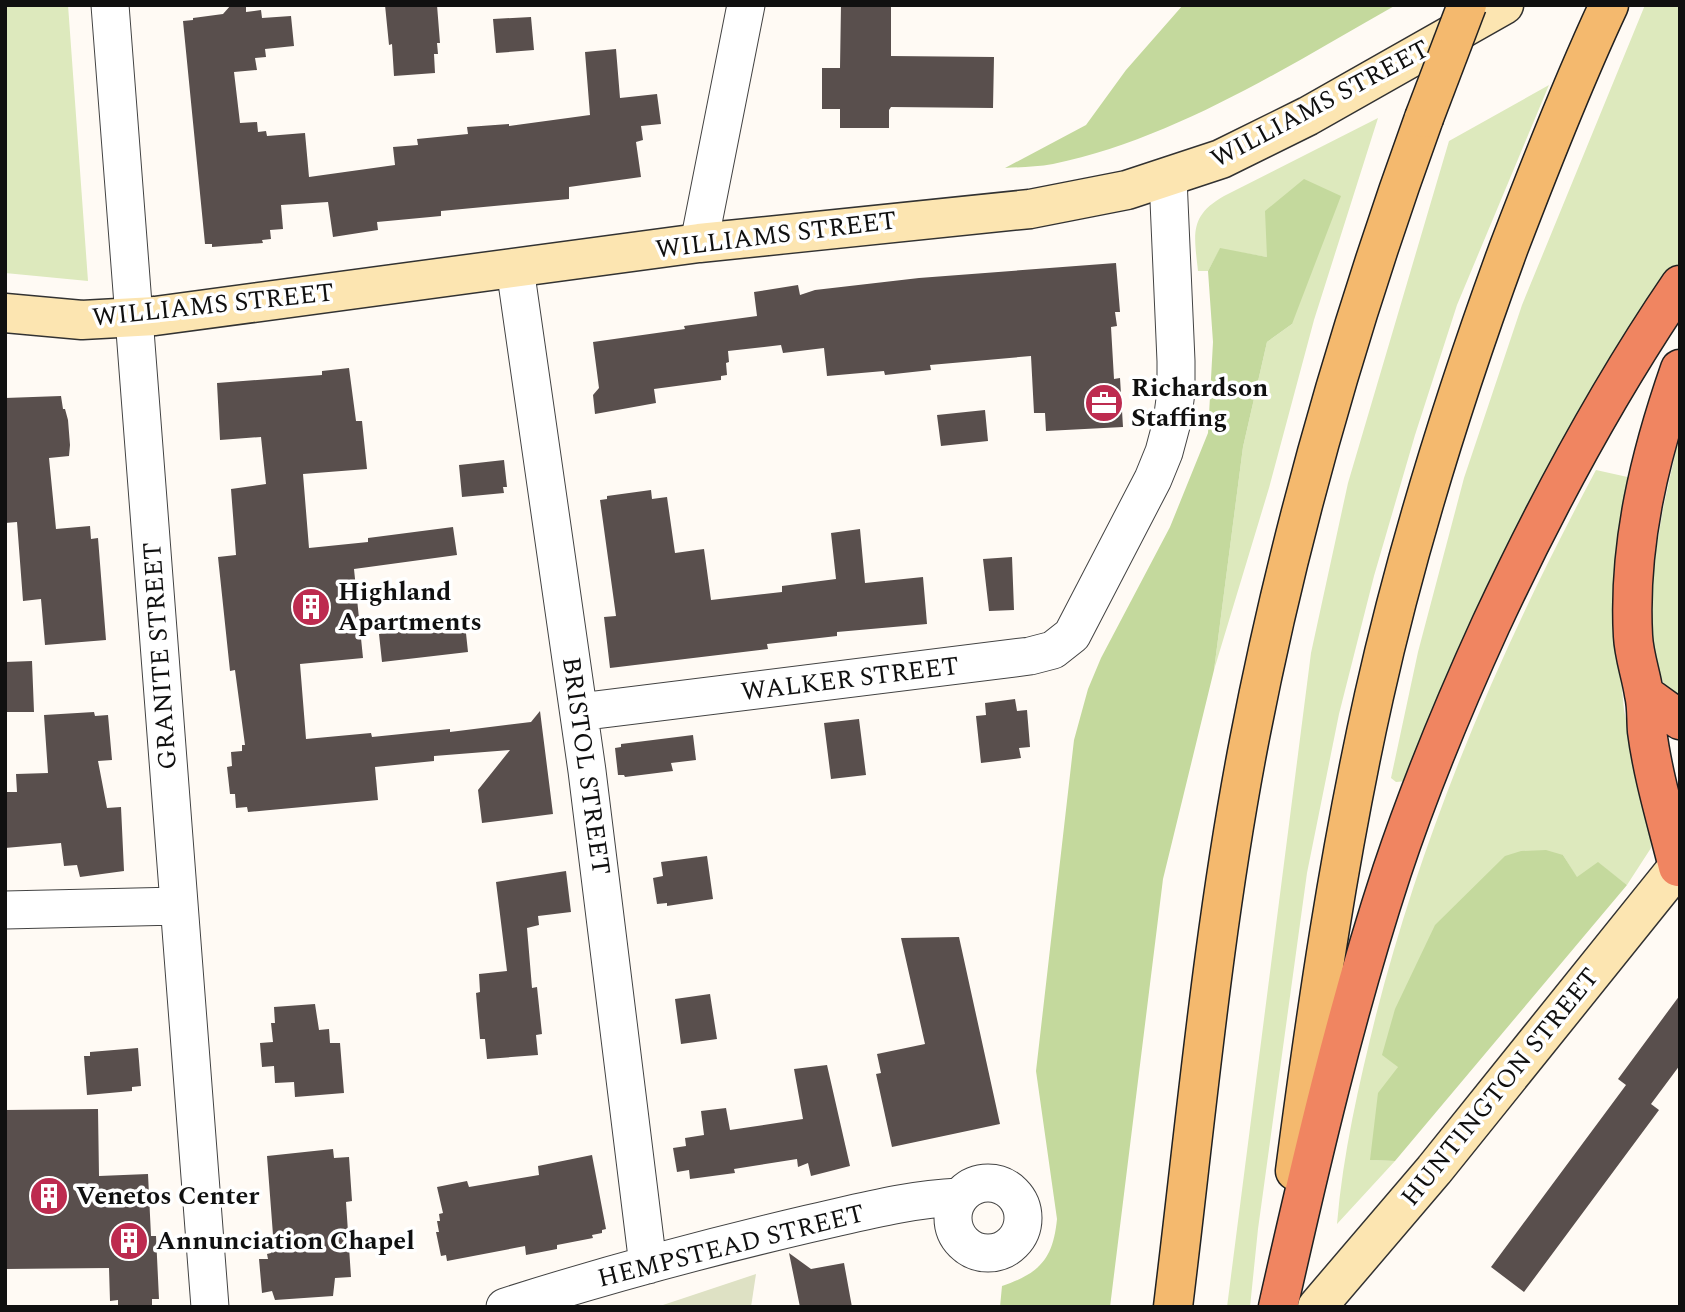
<svg xmlns="http://www.w3.org/2000/svg" width="1685" height="1312" font-family="Spectral,serif">
	<style>
		.green { fill: #dde9bd }
		.forest { fill: #c4d99d }
		.cemetery { fill: #dee1c4 }
		.building { fill: #594f4d }
		.lines { fill: none; stroke-linecap: round; stroke-linejoin: round }
		.street-casing { stroke: #434343; stroke-width: 39 }
		.secondary-casing { stroke: #323232; stroke-width: 41 }
		.primary-casing { stroke: #212121; stroke-width: 41 }
		.highway-casing { stroke: #212121; stroke-width: 41 }
		.street { stroke: #fff; stroke-width: 37 }
		.secondary { stroke: #fce5b1; stroke-width: 38 }
		.primary { stroke: #f4b96e; stroke-width: 38 }
		.highway { stroke: #f08561; stroke-width: 38 }
		.primary-bridge-casing { stroke: #212121; stroke-width: 41; stroke-linecap: butt }
		.primary-bridge { stroke: #f4b96e; stroke-width: 38 }
		.labels { text-anchor: middle; dominant-baseline: central; stroke-width: 7; stroke-linejoin: round; paint-order: stroke }
		.street-label { font-size: 26px; fill: #101010; stroke: #fff }
		.poi-label { font-size: 26px; font-weight: bold; fill: #101010; stroke: #fff; text-anchor: start }
	</style>
	<rect width="100%" height="100%" fill="#fffaf4"/>
	<path class="green" d="M 5,5 L 68,5 L 88,281 L 5,273 Z
		M 1645,5 L 1680,5 L 1680,263 L 1657,294 L 1407,781 L 1396,782 L 1391,778 L 1418,652 L 1464,478 L 1522,305 Z
		M 1549,85 L 1457,305 L 1415,435 L 1374,576 L 1339,714 L 1307,873 L 1258,1229 L 1250,1307 L 1227,1307 L 1311,653 L 1348,483 L 1449,141 Z
		M 1378,118 L 1314,320 L 1269,488 L 1214,670 L 1243,447 L 1267,342 L 1292,324 L 1267,257 L 1220,249 L 1208,271 L 1198,271 C 1194,234 1189,216 1224,196 Z
		M 1680,432 L 1680,700 L 1668,692 L 1656,667 L 1652,640 L 1652,575 L 1663,509 Z
		M 1596,470 L 1632,478 L 1617,637 L 1624,710 L 1650,831 L 1651,848 L 1627,885 L 1598,863 L 1577,878 L 1563,855 L 1398,1067 L 1371,1160 L 1395,1161 L 1337,1224 C 1343,1153 1359,1084 1376,1015 C 1425,824 1503,643 1596,470 Z"/>
	<path class="forest" d="M 1183,5 L 1396,5 C 1288,66 1175,139 1053,164 C 1037,167 1021,167 1005,168 L 1086,125 L 1126,70 Z
		M 1304,179 L 1341,196 L 1292,324 L 1267,342 L 1243,447 L 1214,670 L 1163,879 L 1110,1307 L 1000,1307 L 1002,1286 C 1040,1273 1053,1259 1057,1219 L 1036,1071 L 1074,740 L 1088,689 L 1101,658 L 1170,527 L 1208,433 L 1213,342 L 1208,271 L 1220,248 L 1267,257 L 1265,211 Z
		M 1546,850 L 1563,855 L 1577,877 L 1598,862 L 1627,885 L 1395,1161 L 1370,1160 L 1378,1093 L 1398,1067 L 1382,1055 L 1395,1009 L 1435,925 L 1505,856 L 1521,851 Z"/>
	<path class="cemetery" d="M 756,1274 L 751,1307 L 657,1307 Z"/>
	<path class="building" d="M 231,5 L 246,5 L 246,12 L 261,10 L 262,18 L 291,16 L 294,46 L 265,49 L 266,57 L 255,58 L 257,70 L 234,72 L 240,123 L 257,122 L 258,132 L 266,131 L 267,136 L 305,133 L 309,177 L 395,165 L 393,147 L 418,145 L 417,139 L 468,134 L 467,127 L 509,124 L 509,126 L 590,115 L 585,52 L 616,49 L 620,98 L 657,94 L 661,124 L 641,126 L 643,140 L 636,142 L 641,177 L 569,187 L 569,199 L 441,211 L 441,216 L 377,222 L 378,230 L 333,237 L 328,202 L 281,205 L 283,229 L 270,230 L 271,239 L 262,240 L 263,243 L 212,247 L 212,244 L 205,244 L 183,21 L 193,20 L 193,18 L 223,14 Z
		M 385,5 L 437,5 L 440,43 L 437,43 L 438,54 L 434,54 L 435,73 L 394,76 L 392,44 L 389,45 Z
		M 841,5 L 891,5 L 891,56 L 994,57 L 993,108 L 891,107 L 889,110 L 889,128 L 840,128 L 840,109 L 822,109 L 822,68 L 840,68 Z
		M 531,17 L 534,50 L 496,53 L 493,19 Z
		M 1116,263 L 1120,312 L 1115,312 L 1117,326 L 1111,327 L 1114,379 L 1120,378 L 1123,427 L 1046,431 L 1045,413 L 1034,413 L 1031,356 L 930,365 L 931,370 L 885,375 L 884,371 L 827,376 L 824,348 L 783,353 L 781,345 L 728,351 L 729,362 L 726,363 L 727,375 L 721,376 L 721,380 L 654,389 L 656,403 L 595,414 L 593,395 L 599,388 L 593,342 L 685,329 L 684,326 L 757,316 L 754,292 L 798,285 L 800,295 L 815,290 L 919,278 Z
		M 349,368 L 356,421 L 362,421 L 367,469 L 303,474 L 309,548 L 368,542 L 368,538 L 453,527 L 457,555 L 354,569 L 363,658 L 300,664 L 306,739 L 371,733 L 372,737 L 450,729 L 450,732 L 531,722 L 540,711 L 553,814 L 482,823 L 478,790 L 510,750 L 434,756 L 434,761 L 375,767 L 378,800 L 248,812 L 247,807 L 236,808 L 235,794 L 230,794 L 227,767 L 232,766 L 231,752 L 242,751 L 242,745 L 245,745 L 235,670 L 230,671 L 218,557 L 236,555 L 231,489 L 266,484 L 261,437 L 220,440 L 217,383 L 322,375 L 322,371 Z
		M 61,396 L 63,409 L 65,409 L 68,420 L 70,445 L 69,456 L 49,458 L 56,529 L 90,526 L 91,539 L 98,538 L 106,640 L 45,645 L 41,599 L 23,601 L 17,522 L 5,523 L 5,398 Z
		M 985,410 L 988,441 L 941,446 L 937,415 Z
		M 504,460 L 507,487 L 503,487 L 504,493 L 462,497 L 459,465 Z
		M 651,490 L 652,499 L 667,497 L 675,553 L 704,549 L 711,600 L 782,592 L 782,586 L 836,579 L 831,533 L 860,529 L 865,583 L 923,577 L 927,624 L 837,632 L 837,636 L 767,644 L 768,649 L 610,668 L 604,617 L 616,616 L 600,500 L 607,499 L 607,496 Z
		M 1012,557 L 1014,610 L 989,611 L 983,559 Z
		M 465,624 L 468,652 L 382,662 L 379,634 Z
		M 32,661 L 34,712 L 5,712 L 5,662 Z
		M 1015,699 L 1017,711 L 1027,710 L 1030,747 L 1019,748 L 1021,758 L 981,763 L 976,716 L 986,715 L 985,703 Z
		M 94,712 L 95,716 L 108,715 L 112,760 L 98,761 L 107,808 L 121,807 L 124,871 L 80,877 L 77,865 L 64,866 L 61,843 L 5,848 L 5,792 L 17,792 L 16,774 L 48,773 L 44,715 Z
		M 859,719 L 866,775 L 831,779 L 824,723 Z
		M 693,735 L 696,760 L 671,763 L 673,771 L 625,777 L 624,775 L 618,775 L 615,748 L 621,747 L 621,744 Z
		M 707,856 L 713,899 L 667,906 L 667,903 L 657,904 L 653,878 L 663,876 L 661,862 Z
		M 566,871 L 571,912 L 538,916 L 539,925 L 527,928 L 532,988 L 537,987 L 542,1034 L 536,1035 L 538,1055 L 487,1059 L 485,1039 L 480,1039 L 477,1005 L 476,993 L 480,992 L 479,974 L 507,971 L 496,882 Z
		M 959,937 L 1000,1124 L 892,1147 L 876,1074 L 881,1073 L 877,1054 L 925,1044 L 901,938 Z
		M 710,994 L 717,1039 L 681,1044 L 675,999 Z
		M 1680,995 L 1680,1065 L 1651,1104 L 1659,1110 L 1524,1292 L 1491,1267 L 1626,1085 L 1618,1079 Z
		M 315,1004 L 319,1030 L 329,1029 L 330,1043 L 340,1043 L 344,1093 L 295,1097 L 294,1082 L 275,1083 L 274,1066 L 262,1067 L 260,1043 L 273,1042 L 271,1023 L 275,1023 L 274,1007 Z
		M 138,1048 L 141,1086 L 132,1087 L 132,1091 L 87,1095 L 84,1056 L 90,1056 L 90,1052 Z
		M 827,1065 L 850,1166 L 811,1176 L 808,1163 L 798,1167 L 797,1159 L 734,1169 L 735,1173 L 690,1179 L 689,1170 L 677,1172 L 673,1148 L 686,1146 L 685,1138 L 704,1135 L 701,1111 L 726,1108 L 730,1130 L 803,1119 L 794,1069 Z
		M 98,1109 L 99,1176 L 148,1174 L 151,1236 L 156,1236 L 159,1299 L 152,1299 L 152,1307 L 118,1307 L 118,1300 L 110,1301 L 109,1268 L 5,1269 L 5,1110 Z
		M 333,1149 L 334,1158 L 349,1157 L 352,1201 L 346,1202 L 351,1277 L 335,1278 L 333,1296 L 275,1300 L 272,1291 L 262,1293 L 259,1259 L 268,1259 L 267,1254 L 271,1253 L 271,1248 L 274,1248 L 267,1156 Z
		M 592,1155 L 606,1229 L 602,1230 L 602,1233 L 592,1235 L 593,1238 L 557,1245 L 557,1249 L 526,1255 L 525,1246 L 447,1261 L 446,1255 L 441,1256 L 436,1232 L 439,1232 L 437,1221 L 440,1221 L 439,1214 L 443,1213 L 437,1187 L 467,1181 L 469,1187 L 539,1175 L 538,1166 Z
		M 789,1253 L 811,1269 L 844,1263 L 852,1307 L 800,1307 Z"/>
	<g class="lines">
		<defs>
			<path id="street" d="M 110,5 L 210,1307
				M 699,243 L 746,5
				M 515,268 L 587,771 L 648,1265
				M 579,712 L 1030,656 L 1053,650 L 1072,635 L 1153,479 L 1164,452 L 1172,422 L 1176,392 L 1176,361 L 1168,178
				M 5,910 L 179,906
				M953 1218a35 35 0 1 1 70 0a35 35 0 1 1-70 0Z
				M 505,1307 C 605,1275 706,1248 808,1224 C 858,1213 908,1199 959,1197"/>
			<path id="secondary" d="M 5,313 L 82,320 L 155,316 L 699,243 L 1030,209 L 1127,190 L 1221,159 L 1308,116 L 1504,5
				M 1317,1307 L 1434,1170 L 1680,864"/>
			<path id="primary" d="M 1295,1171 C 1316,1012 1339,853 1374,696 C 1408,544 1455,394 1509,247 C 1540,166 1572,84 1609,5
				M 1173,1307 C 1196,1119 1213,929 1249,742 C 1290,529 1350,322 1424,118"/>
			<path id="highway" d="M 1644,694 L 1680,720
				M 1678,867 C 1667,822 1653,777 1647,731 C 1646,719 1647,706 1644,694 C 1641,674 1634,656 1633,636 C 1628,545 1650,455 1680,369
				M 1278,1307 C 1311,1161 1345,1014 1392,871 C 1420,787 1454,705 1491,624 C 1546,506 1607,392 1680,285"/>
		</defs>
		<use href="#street" class="street-casing"/>
		<use href="#secondary" class="secondary-casing"/>
		<use href="#primary" class="primary-casing"/>
		<use href="#highway" class="highway-casing"/>
		<use href="#street" class="street"/>
		<use href="#secondary" class="secondary"/>
		<use href="#primary" class="primary"/>
		<use href="#highway" class="highway"/>
		<defs>
			<path id="primary-bridge" d="M 1424,118 L 1467,5"/>
		</defs>
		<use href="#primary-bridge" class="primary-bridge-casing"/>
		<use href="#primary-bridge" class="primary-bridge"/>
	</g>
	<defs>
		<symbol id="office-disc" viewBox="-11 -11 22 22"><circle r="9.5" fill="#bd2b4f" stroke="#fff"/><path d="M-6-3h4V-5.5h4V-3h4V5H-6ZM-1-4.5V-3h2v-1.5ZM-6 0V1H6V0Z" fill="#fff"/></symbol>
		<symbol id="building-disc" viewBox="-11 -11 22 22"><circle r="9.5" fill="#bd2b4f" stroke="#fff"/><path d="M-4-6H4V6H1V3H-1V6H-4ZM-2.5-4.3h1.7v1.8h-1.7ZM.8-4.3h1.7v1.8H.8ZM-2.5-1h1.7V.8h-1.7ZM.8-1h1.7V.8H.8Z" fill="#fff"/></symbol>
	</defs>
	<g fill-rule="evenodd">
		<use href="#office-disc" x="1082" y="381" width="44" height="44"/>
		<use href="#building-disc" x="289" y="585" width="44" height="44"/>
		<use href="#building-disc" x="27" y="1174" width="44" height="44"/>
		<use href="#building-disc" x="107" y="1219" width="44" height="44"/>
	</g>
	<g class="labels">
		<g class="street-label">
			<text transform="translate(1320 104) rotate(-28)">WILLIAMS STREET</text>
			<text transform="translate(776 235) rotate(-7)">WILLIAMS STREET</text>
			<text transform="translate(213 305) rotate(-6)">WILLIAMS STREET</text>
			<text transform="translate(160 656) rotate(-94)">GRANITE STREET</text>
			<text transform="translate(850 679) rotate(-7)">WALKER STREET</text>
			<text transform="translate(586 766) rotate(82)">BRISTOL STREET</text>
			<text transform="translate(1500 1087) rotate(-51)">HUNTINGTON STREET</text>
			<text transform="translate(731 1246) rotate(-14)">HEMPSTEAD STREET</text>
		</g>
		<g class="poi-label">
			<text x="1131" y="388">Richardson<tspan x="1131" dy="30">Staffing</tspan></text>
			<text x="338" y="592">Highland<tspan x="338" dy="30">Apartments</tspan></text>
			<text x="76" y="1196">Venetos Center</text>
			<text x="156" y="1241">Annunciation Chapel</text>
		</g>
	</g>
	<rect width="1685" height="1312" fill="none" stroke="#101010" stroke-width="14"/>
</svg>
